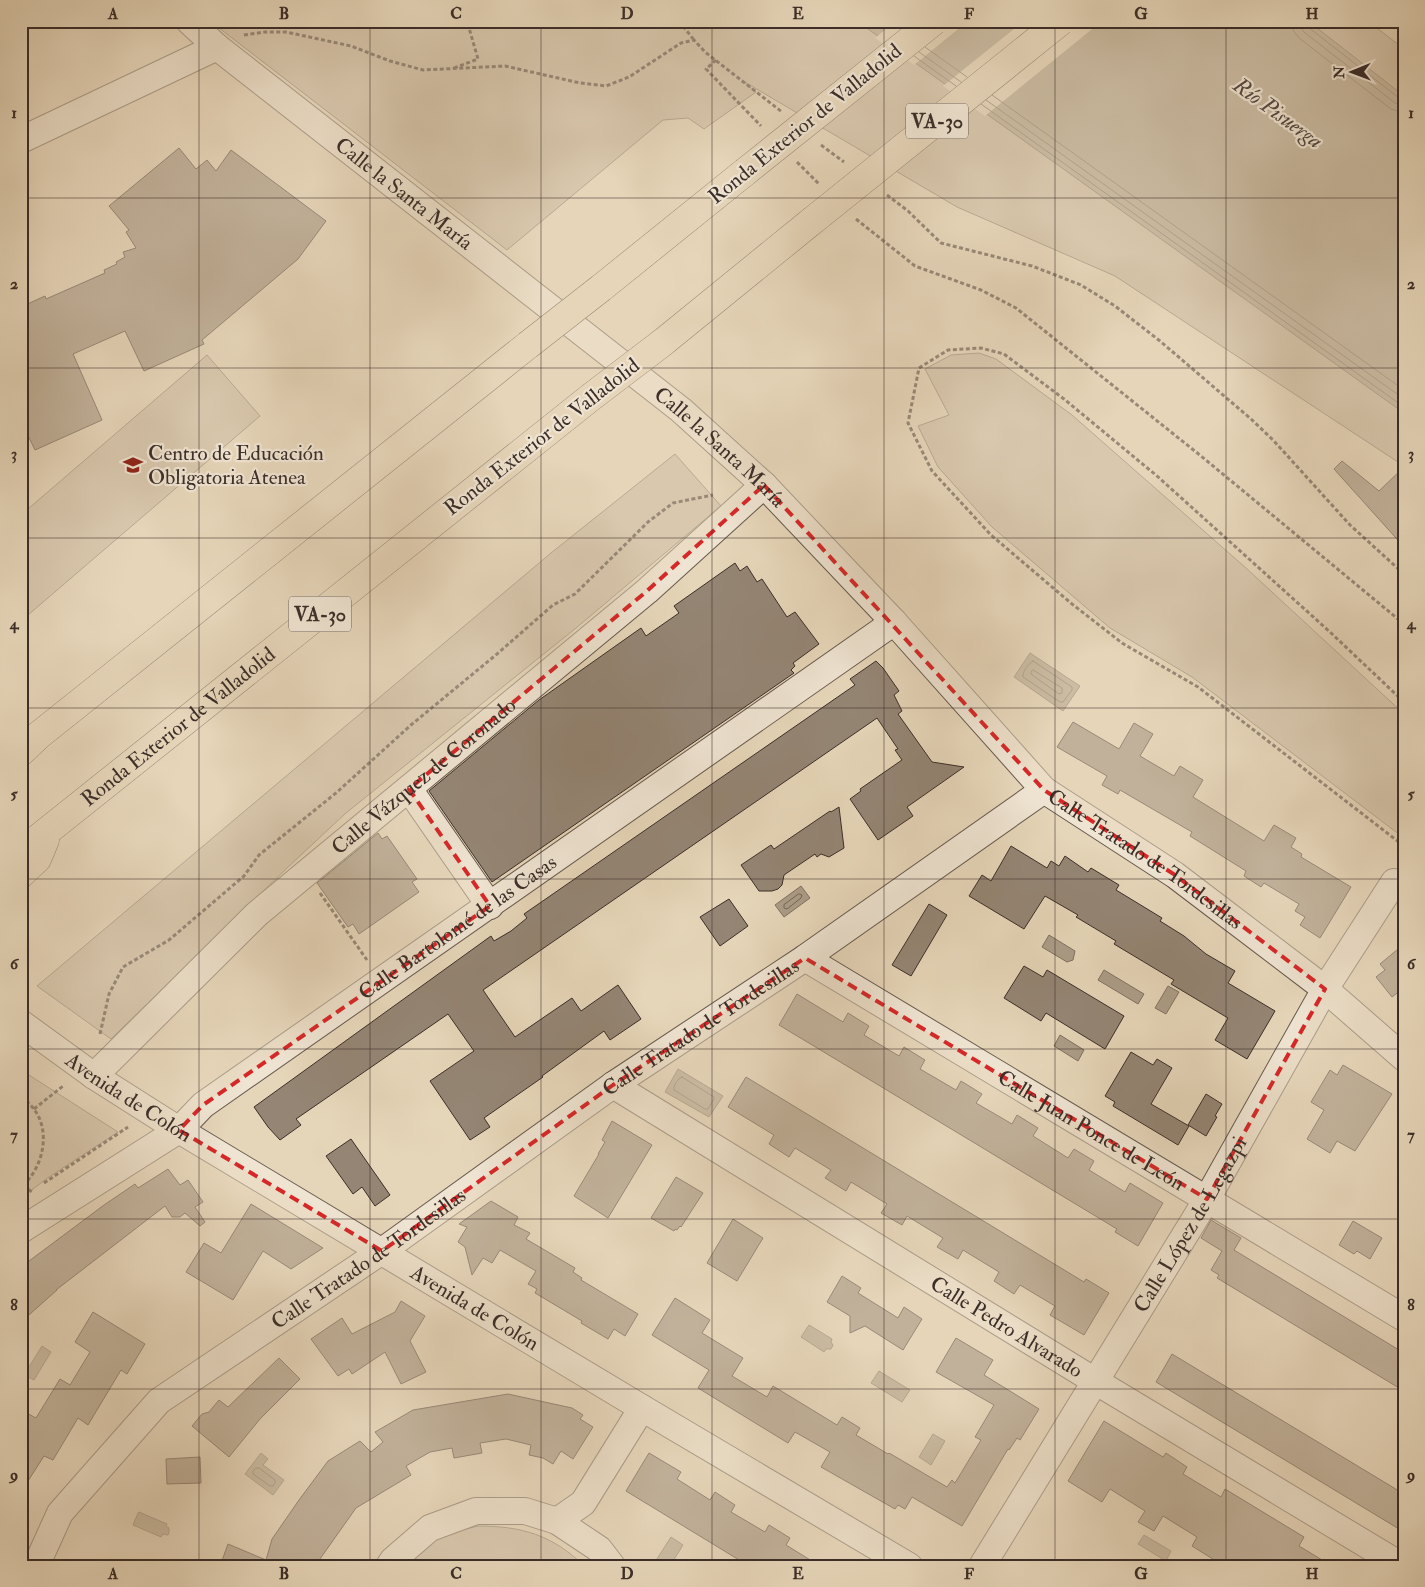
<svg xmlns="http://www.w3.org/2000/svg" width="1425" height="1587" font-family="'IM FELL Double Pica',serif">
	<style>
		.green { fill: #c9b9a1; stroke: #827465 }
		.water { fill: #ac9d88; stroke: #7f7162 }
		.pier { fill: #e6d6b9 }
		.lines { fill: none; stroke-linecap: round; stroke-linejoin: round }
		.shore { stroke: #746658; stroke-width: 1 }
		.building { fill: #948574; stroke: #3b2e29 }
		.street-casing { stroke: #66584d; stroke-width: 28 }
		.highway-casing { stroke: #3b2e29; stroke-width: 29 }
		.path { stroke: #3b2e29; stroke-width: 3; stroke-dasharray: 4 2.5; stroke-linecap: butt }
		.street { stroke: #efe4d2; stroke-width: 26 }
		.highway { stroke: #e6d6b9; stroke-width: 28 }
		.highway-bridge-casing { stroke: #3b2e29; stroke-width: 29; stroke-linecap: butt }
		.highway-bridge { stroke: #e6d6b9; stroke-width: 28 }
		.marked { fill: none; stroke: #d62828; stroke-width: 4; stroke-dasharray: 10 6; stroke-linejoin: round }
		.grid { fill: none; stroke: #3b2e29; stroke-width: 1; stroke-opacity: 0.55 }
		.labels { text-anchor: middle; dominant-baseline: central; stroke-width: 4.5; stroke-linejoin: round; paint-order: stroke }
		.shield { fill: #efe4d2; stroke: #71655c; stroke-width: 1 }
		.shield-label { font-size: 20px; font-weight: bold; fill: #3b2e29 }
		.street-label { font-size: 21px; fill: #3b2e29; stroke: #efe4d2 }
		.poi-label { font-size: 21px; fill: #3b2e29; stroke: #efe4d2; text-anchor: start }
		.water-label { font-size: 22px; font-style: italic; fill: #574a41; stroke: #efe4d2 }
		.neatline { fill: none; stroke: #3b2e29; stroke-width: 2 }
		.grid-label { font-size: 16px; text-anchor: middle; font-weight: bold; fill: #3b2e29 }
	</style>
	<rect width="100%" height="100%" fill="#e6d6b9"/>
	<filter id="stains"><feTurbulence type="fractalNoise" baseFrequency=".004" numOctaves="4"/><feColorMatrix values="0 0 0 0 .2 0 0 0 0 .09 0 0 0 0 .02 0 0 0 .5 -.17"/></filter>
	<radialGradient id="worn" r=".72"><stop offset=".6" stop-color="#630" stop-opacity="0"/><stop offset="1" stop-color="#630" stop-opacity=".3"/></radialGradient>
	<path class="green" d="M 210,21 L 857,21 L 1404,413 L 1404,466 L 1115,276 L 957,207 L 743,81 L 756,92 L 704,129 L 688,118 L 663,120 L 507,250 Z
		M 1308,21 L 1368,21 L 1404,49 L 1404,96 Z
		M 979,353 L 996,359 L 1072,415 L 1246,568 L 1404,714 L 1404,838 L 1192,677 L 1110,628 L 992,527 L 938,467 L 918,426 L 949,415 L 925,369 L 951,355 Z
		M 207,355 L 260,416 L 21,621 L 21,515 Z
		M 675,454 L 721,506 L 576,628 L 346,813 L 287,868 L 111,1039 L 37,986 L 551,553 Z
		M 21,1070 L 118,1132 L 49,1177 L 21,1198 Z
		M 478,1526 C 521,1526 553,1535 584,1566 L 402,1566 L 431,1542 L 454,1532 Z"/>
	<path class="water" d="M 857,21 L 1308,21 L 1404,96 L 1404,413 Z
		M 1030,653 L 1080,686 L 1063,711 L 1014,677 Z
		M 801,886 L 810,898 L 784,917 L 775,905 Z
		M 1049,935 L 1075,951 L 1073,960 L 1067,962 L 1042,947 Z
		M 1104,970 L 1144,994 L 1138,1004 L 1098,980 Z
		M 1168,986 L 1179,992 L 1166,1014 L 1155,1008 Z
		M 1060,1035 L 1084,1050 L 1078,1061 L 1054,1046 Z
		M 678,1069 L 723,1096 L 709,1117 L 665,1092 Z
		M 809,1325 L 832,1339 L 831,1342 L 833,1345 L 831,1349 L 826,1349 L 824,1352 L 801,1337 Z
		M 42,1346 L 51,1352 L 34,1380 L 24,1375 Z
		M 879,1371 L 910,1390 L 902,1402 L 871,1383 Z
		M 933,1434 L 945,1441 L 931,1465 L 919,1457 Z
		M 261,1453 L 268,1459 L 263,1465 L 284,1480 L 273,1495 L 245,1474 Z
		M 139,1512 L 167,1524 L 166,1526 L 169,1528 L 169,1532 L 168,1535 L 163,1534 L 161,1537 L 133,1525 L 138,1513 Z
		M 1144,1535 L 1171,1551 L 1166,1561 L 1138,1544 Z
		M 671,1537 L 683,1545 L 670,1566 L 653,1565 Z"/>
	<path class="pier" d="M 896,21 L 968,21 L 914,65 L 875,38 Z
		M 1024,21 L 1102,21 L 985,116 L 943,86 Z"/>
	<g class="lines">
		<path class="shore" d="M 1292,21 L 1293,30 L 1299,38 L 1391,109 L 1404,113
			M 1299,21 L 1300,27 L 1304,32 L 1395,103 L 1404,106
			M 1306,21 L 1308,27 L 1399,98 L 1404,99
			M 925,47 L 967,77
			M 919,52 L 961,82
			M 914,56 L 956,86
			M 992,95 L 1404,390
			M 986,100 L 1404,399
			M 981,104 L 1404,407
			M 1033,661 L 1072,687 L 1072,690 L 1063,702 L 1060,702 L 1023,677 C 1022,672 1029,663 1033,661 Z
			M 1033,670 L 1062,688 L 1062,693 L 1059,694 L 1032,675 L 1031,673 Z
			M 799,894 L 802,895 L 801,898 L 787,909 L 784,908 L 784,905 Z
			M 682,1077 L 714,1097 L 714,1099 L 708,1109 L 705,1109 L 674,1090 C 673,1086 678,1078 682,1077 Z
			M 256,1468 L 259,1468 L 275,1480 L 275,1483 L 273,1486 L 270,1486 L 253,1474 L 253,1472 Z"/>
	</g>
	<path class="building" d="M 179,148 L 196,169 L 207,160 L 216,171 L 231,150 L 326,221 L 298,259 L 202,340 L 204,344 L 144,371 L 125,331 L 73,354 L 102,420 L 35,450 L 21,421 L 21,307 L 45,296 L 46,299 L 105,273 L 104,270 L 117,264 L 116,262 L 125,257 L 123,252 L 136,248 L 126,232 L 129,230 L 109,206 Z
		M 1342,461 L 1379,491 L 1404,467 L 1404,547 L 1334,469 Z
		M 735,563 L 740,571 L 747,566 L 757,582 L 762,579 L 787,617 L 795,612 L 819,644 L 793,663 L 795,666 L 791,670 L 794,673 L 492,882 L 429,791 L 539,700 L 641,628 L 646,636 L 679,613 L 674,606 Z
		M 876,661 L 883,668 L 899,691 L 894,695 L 902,711 L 898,714 L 932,762 L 964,767 L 907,807 L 913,816 L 878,840 L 850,799 L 861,791 L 860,789 L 902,760 L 895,750 L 898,749 L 877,718 L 483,990 L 515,1037 L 572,998 L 581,1011 L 618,985 L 641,1019 L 610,1040 L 604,1031 L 542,1076 L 543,1077 L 484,1118 L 490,1127 L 470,1140 L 430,1081 L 474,1051 L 448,1014 L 296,1119 L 301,1125 L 280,1140 L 268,1127 L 254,1107 L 491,936 L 494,941 L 511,931 L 527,918 L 524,914 L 855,685 L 850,679 Z
		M 1073,722 L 1119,749 L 1134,723 L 1153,734 L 1140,756 L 1174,776 L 1180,766 L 1203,780 L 1193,797 L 1264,841 L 1274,825 L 1296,838 L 1291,847 L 1302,854 L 1301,857 L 1351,887 L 1320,938 L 1300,925 L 1305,917 L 1295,911 L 1299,904 L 1264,883 L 1261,887 L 1244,876 L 1246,871 L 1190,836 L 1192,832 L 1120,790 L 1118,794 L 1102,785 L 1107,776 L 1057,747 Z
		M 839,807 L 844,848 L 829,857 L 821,854 L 817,857 L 815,854 L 784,875 L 782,885 L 778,889 L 772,891 L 759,891 L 741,865 L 771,845 L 774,849 L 830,811 L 831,812 Z
		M 378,833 L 382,839 L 387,836 L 417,879 L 412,882 L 419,892 L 359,934 L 353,924 L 348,927 L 317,883 Z
		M 1011,846 L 1047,868 L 1051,861 L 1059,866 L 1065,856 L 1088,872 L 1091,868 L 1119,885 L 1116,890 L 1162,918 L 1160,921 L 1184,936 L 1206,954 L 1235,971 L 1228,983 L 1275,1011 L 1247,1059 L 1215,1040 L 1228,1018 L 1171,984 L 1174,980 L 1114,944 L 1116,941 L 1076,917 L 1078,915 L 1045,896 L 1024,929 L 969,896 L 982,875 L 991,881 Z
		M 729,899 L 748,926 L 720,946 L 700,917 Z
		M 929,904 L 947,915 L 911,976 L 892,965 Z
		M 1404,944 L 1404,994 L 1401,990 L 1392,997 L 1376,977 L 1385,970 L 1380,964 Z
		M 1024,966 L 1043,977 L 1047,970 L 1124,1016 L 1105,1049 L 1046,1013 L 1041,1021 L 1004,998 Z
		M 797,994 L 843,1022 L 848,1013 L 869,1026 L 864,1035 L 899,1056 L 904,1047 L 925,1060 L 920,1069 L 956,1090 L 961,1081 L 982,1094 L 976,1103 L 1012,1124 L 1017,1115 L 1038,1128 L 1033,1136 L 1068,1158 L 1074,1149 L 1094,1161 L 1089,1170 L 1125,1192 L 1130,1183 L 1163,1203 L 1138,1246 L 1115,1232 L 1117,1229 L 779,1025 Z
		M 1131,1052 L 1153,1065 L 1157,1059 L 1172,1068 L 1151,1104 L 1189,1126 L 1178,1145 L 1113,1106 L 1115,1102 L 1105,1096 Z
		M 1343,1065 L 1392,1094 L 1355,1151 L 1337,1141 L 1330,1153 L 1307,1139 L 1324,1110 L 1311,1102 L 1330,1070 L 1337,1075 Z
		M 746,1077 L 1084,1282 L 1086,1279 L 1109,1293 L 1084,1335 L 1050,1315 L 1055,1306 L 1020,1285 L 1014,1294 L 994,1281 L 999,1272 L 963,1250 L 958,1259 L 937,1247 L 943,1238 L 907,1216 L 902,1225 L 881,1213 L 887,1204 L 851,1182 L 846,1191 L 825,1178 L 831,1170 L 795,1148 L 789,1157 L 769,1144 L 774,1135 L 728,1107 Z
		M 1206,1094 L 1222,1104 L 1215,1116 L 1217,1117 L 1206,1136 L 1188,1125 Z
		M 612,1121 L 652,1145 L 608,1218 L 574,1196 L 599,1154 L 598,1154 L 605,1142 L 602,1140 Z
		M 351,1139 L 390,1195 L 375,1206 L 362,1187 L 353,1194 L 326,1156 Z
		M 168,1169 L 180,1185 L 188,1180 L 203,1202 L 195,1207 L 205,1222 L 200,1226 L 185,1213 L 180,1217 L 172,1217 L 165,1206 L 56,1290 L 57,1290 L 21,1322 L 21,1267 L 104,1205 L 135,1184 L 138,1188 Z
		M 676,1177 L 703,1193 L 681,1227 L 680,1226 L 677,1230 L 675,1229 L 674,1231 L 651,1218 Z
		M 491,1201 L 518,1217 L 514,1225 L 530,1233 L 526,1239 L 575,1268 L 573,1272 L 582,1278 L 581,1280 L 638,1314 L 625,1336 L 614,1329 L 608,1339 L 581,1323 L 582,1321 L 535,1293 L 537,1289 L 528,1284 L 536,1271 L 500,1250 L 492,1263 L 483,1258 L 472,1275 L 465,1247 L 458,1242 L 467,1227 L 459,1224 Z
		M 251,1204 L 323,1248 L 291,1269 L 263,1251 L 233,1300 L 186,1272 L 204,1243 L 221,1253 Z
		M 733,1219 L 763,1238 L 737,1281 L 707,1263 Z
		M 1211,1220 L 1241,1238 L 1234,1250 L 1404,1353 L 1404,1391 L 1217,1278 L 1219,1275 L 1211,1270 L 1222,1251 L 1201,1238 Z
		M 1353,1221 L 1382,1238 L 1370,1259 L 1357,1251 L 1354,1254 L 1339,1245 Z
		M 842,1276 L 861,1288 L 858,1293 L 898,1318 L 904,1307 L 922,1319 L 903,1350 L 865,1326 L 850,1333 L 850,1316 L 827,1302 Z
		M 675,1298 L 710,1320 L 702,1333 L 743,1358 L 732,1376 L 767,1397 L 773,1386 L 837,1425 L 842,1417 L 860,1428 L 856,1435 L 888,1454 L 889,1453 L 947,1487 L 952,1480 L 955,1483 L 981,1440 L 975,1437 L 994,1405 L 936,1372 L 956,1338 L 993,1360 L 984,1375 L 1039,1409 L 1020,1440 L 1017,1438 L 1009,1450 L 1008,1449 L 962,1526 L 912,1497 L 905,1509 L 898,1505 L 895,1509 L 821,1467 L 830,1452 L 795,1432 L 788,1443 L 698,1388 L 709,1370 L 652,1335 Z
		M 401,1301 L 425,1316 L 410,1341 L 426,1372 L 401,1384 L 385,1352 L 352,1374 L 349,1369 L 338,1376 L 311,1339 L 342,1318 L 352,1334 L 395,1312 Z
		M 93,1312 L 145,1344 L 127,1374 L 121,1370 L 88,1425 L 78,1418 L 53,1460 L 44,1456 L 21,1492 L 21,1410 L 36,1418 L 60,1379 L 70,1385 L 90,1352 L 75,1342 Z
		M 1172,1354 L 1404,1494 L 1404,1532 L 1156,1382 Z
		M 279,1358 L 300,1379 L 260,1419 L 229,1457 L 192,1426 L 202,1414 L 209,1412 L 219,1400 L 228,1407 Z
		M 508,1394 L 572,1408 L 583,1415 L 580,1419 L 593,1427 L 573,1459 L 561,1451 L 553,1464 L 543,1458 L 529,1455 L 531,1445 L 506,1439 L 480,1443 L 482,1453 L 454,1458 L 452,1448 L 430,1452 L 406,1466 L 411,1475 L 356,1508 L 315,1566 L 220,1566 L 228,1544 L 266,1560 L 272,1539 L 299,1500 L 328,1461 L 360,1441 L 371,1452 L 383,1442 L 375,1432 L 413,1410 Z
		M 1104,1421 L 1163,1457 L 1166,1453 L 1187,1467 L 1183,1474 L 1221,1497 L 1225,1489 L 1304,1537 L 1299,1546 L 1332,1566 L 1224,1566 L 1192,1546 L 1197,1537 L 1163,1516 L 1154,1531 L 1138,1522 L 1145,1511 L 1110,1489 L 1102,1502 L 1068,1481 Z
		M 649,1453 L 681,1472 L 677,1479 L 710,1500 L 715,1492 L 735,1505 L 731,1512 L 765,1532 L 769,1525 L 790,1538 L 786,1545 L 820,1566 L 749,1566 L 626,1491 Z
		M 200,1457 L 201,1483 L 167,1484 L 166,1459 Z"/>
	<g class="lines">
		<defs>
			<g id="street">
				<path id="s1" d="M 189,21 L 217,47 L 681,410 L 764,485 L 894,622 L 1044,790 L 1175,875 L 1325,989 L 1404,1058"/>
				<path d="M 21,140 L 217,47"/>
				<path d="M 409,789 L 490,906"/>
				<path id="s2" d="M 805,958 L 1404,1318"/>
				<path id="s3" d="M 21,1023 L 94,1076 L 179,1130 L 642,1408 L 909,1566"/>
				<path id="s4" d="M 94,1076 L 257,914 L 647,591 L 764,485"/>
				<path id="s5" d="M 613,1085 L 1095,1381 L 1402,1566"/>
				<path id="s6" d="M 21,1230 L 179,1130 L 203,1105 L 894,622"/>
				<path d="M 557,1521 L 583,1503 L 642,1408"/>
				<path id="s7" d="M 36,1566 L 60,1513 L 159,1401 L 382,1251 L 613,1085 L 805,958 L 1044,790"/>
				<path d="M 389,1566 L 393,1560 L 430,1528 L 476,1511 L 525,1511 L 557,1521 L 599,1549 L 612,1566"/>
				<path id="s8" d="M 982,1566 L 1207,1199 L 1325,989 L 1394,882"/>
			</g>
			<g id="highway">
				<path d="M 601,288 L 745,172"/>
				<path d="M 662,343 L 812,221"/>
				<path d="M 21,752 L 39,735 L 528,345"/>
				<path id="s9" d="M 21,852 L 591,397"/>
				<path d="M 21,874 L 37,859 L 45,840"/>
			</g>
		</defs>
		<use href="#street" class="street-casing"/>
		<use href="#highway" class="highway-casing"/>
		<path class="path" d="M 679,21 L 694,40
			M 244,35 L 265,32 L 286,32 L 351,46 L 390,61 L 423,70 L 505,66 L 580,83 L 606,86 L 629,77 L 681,43 L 694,40 L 705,52 L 782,112
			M 716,60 L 706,69 L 761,126
			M 454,68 L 478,59 L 467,21
			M 821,145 L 844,162
			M 797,162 L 819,184
			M 887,195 L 908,211 L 941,243 L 1032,266 L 1081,285 L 1115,306 L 1160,341 L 1251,419 L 1274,441 L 1350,525 L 1404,574
			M 856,219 L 915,266 L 981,290 L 1016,308 L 1201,456 L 1404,624
			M 1404,702 L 1330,632 L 1157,476 L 1064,399 L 1004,354 L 981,348 L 948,350 L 919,368 L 908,423 L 932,471 L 991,535 L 1072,604 L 1122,643 L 1198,687 L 1404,846
			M 320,893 L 367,960
			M 100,1034 L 109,994 L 123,967 L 169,940 L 244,876 L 259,855 L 336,793 L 411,725 L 497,654 L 553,605 L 575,594 L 648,522 L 673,503 L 713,495
			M 21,1097 C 25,1100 30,1104 33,1108 C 52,1131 43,1169 21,1187
			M 34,1109 L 63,1086
			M 44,1183 L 128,1127
			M 23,1186 L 32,1192"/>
		<use href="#street" class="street"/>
		<use href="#highway" class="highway"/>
		<defs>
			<path id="highway-bridge" d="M 745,172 L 934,21
				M 812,221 L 1061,21
				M 528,345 L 601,288
				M 591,397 L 662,343"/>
		</defs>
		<use href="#highway-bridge" class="highway-bridge-casing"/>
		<use href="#highway-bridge" class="highway-bridge"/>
	</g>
	<path d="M0 0H1425V1587H0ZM 764,485 L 1044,790 L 1175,875 L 1325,989 L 1207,1199 L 805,958 L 613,1085 L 382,1251 L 179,1130 L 203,1105 L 490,906 L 409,789 L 647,591 Z" fill="#e6d6b9" fill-opacity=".55" fill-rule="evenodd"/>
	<path class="marked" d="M 764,485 L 1044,790 L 1175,875 L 1325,989 L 1207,1199 L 805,958 L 613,1085 L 382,1251 L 179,1130 L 203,1105 L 490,906 L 409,789 L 647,591 Z"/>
	<path class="grid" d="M 199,21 L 199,1566M 370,21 L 370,1566M 541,21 L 541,1566M 712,21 L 712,1566M 884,21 L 884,1566M 1055,21 L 1055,1566M 1226,21 L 1226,1566M 21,198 L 1404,198M 21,368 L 1404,368M 21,538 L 1404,538M 21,708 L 1404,708M 21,879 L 1404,879M 21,1049 L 1404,1049M 21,1219 L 1404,1219M 21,1389 L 1404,1389"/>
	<defs>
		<symbol id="school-bare" viewBox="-9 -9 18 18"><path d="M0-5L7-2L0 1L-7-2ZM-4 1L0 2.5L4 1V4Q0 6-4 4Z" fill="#8f2418" stroke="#efe4d2" stroke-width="2.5" paint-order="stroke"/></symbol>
	</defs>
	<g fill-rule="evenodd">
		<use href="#school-bare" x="119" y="451" width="28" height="28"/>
	</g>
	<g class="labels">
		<g class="shield">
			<rect x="906" y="103.5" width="62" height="35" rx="4"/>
			<rect x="289" y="596.5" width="62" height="35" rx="4"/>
		</g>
		<g class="shield-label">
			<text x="937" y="121">VA-30</text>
			<text x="320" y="614">VA-30</text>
		</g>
		<g class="street-label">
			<text transform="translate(805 124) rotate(-39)">Ronda Exterior de Valladolid</text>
			<text stroke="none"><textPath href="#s1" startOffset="276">Calle la Santa María</textPath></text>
			<text transform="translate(542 437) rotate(-38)">Ronda Exterior de Valladolid</text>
			<text stroke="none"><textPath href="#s1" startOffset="681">Calle la Santa María</textPath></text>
			<text stroke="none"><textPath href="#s9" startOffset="201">Ronda Exterior de Valladolid</textPath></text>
			<text stroke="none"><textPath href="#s4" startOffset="446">Calle Vázquez de Coronado</textPath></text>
			<text stroke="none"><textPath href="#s1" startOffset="1276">Calle Tratado de Tordesillas</textPath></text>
			<text stroke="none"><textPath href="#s6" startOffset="532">Calle Bartolomé de las Casas</textPath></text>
			<text stroke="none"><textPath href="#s7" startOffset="866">Calle Tratado de Tordesillas</textPath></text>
			<text stroke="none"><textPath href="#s3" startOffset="131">Avenida de Colón</textPath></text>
			<text stroke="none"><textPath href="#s2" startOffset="334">Calle Juan Ponce de León</textPath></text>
			<text stroke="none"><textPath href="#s8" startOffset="400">Calle López de Legazpi</textPath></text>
			<text stroke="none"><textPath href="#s7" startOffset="461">Calle Tratado de Tordesillas</textPath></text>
			<text stroke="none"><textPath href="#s3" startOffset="536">Avenida de Colón</textPath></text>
			<text stroke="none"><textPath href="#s5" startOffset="462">Calle Pedro Alvarado</textPath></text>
		</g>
		<g class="poi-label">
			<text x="148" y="453">Centro de Educación<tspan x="148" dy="24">Obligatoria Atenea</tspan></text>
		</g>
		<g class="water-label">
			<text transform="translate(1278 113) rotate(36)">Río Pisuerga</text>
		</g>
	</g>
	<rect width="1425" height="1587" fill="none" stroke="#e6d6b9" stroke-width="55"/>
	<g transform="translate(1352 72) rotate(269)" stroke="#efe4d2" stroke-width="4" paint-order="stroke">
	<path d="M0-4L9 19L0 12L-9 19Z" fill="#3b2e29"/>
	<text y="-8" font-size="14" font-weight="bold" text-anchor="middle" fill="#3b2e29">N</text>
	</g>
	<rect x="28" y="28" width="1370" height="1532" class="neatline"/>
	<g class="grid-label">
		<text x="113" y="19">A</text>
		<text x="284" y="19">B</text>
		<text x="456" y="19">C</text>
		<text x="627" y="19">D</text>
		<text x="798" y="19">E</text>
		<text x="969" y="19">F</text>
		<text x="1141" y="19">G</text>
		<text x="1312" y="19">H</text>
		<text x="14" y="118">1</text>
		<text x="1411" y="118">1</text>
		<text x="14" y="289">2</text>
		<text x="1411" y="289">2</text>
		<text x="14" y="459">3</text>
		<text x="1411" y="459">3</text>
		<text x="14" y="629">4</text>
		<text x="1411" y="629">4</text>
		<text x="14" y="799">5</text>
		<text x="1411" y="799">5</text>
		<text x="14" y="969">6</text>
		<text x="1411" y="969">6</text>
		<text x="14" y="1140">7</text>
		<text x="1411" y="1140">7</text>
		<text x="14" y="1310">8</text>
		<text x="1411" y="1310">8</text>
		<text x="14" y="1480">9</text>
		<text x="1411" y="1480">9</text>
		<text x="113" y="1579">A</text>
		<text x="284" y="1579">B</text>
		<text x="456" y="1579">C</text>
		<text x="627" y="1579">D</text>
		<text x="798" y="1579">E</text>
		<text x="969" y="1579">F</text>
		<text x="1141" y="1579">G</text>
		<text x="1312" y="1579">H</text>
	</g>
	<rect width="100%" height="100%" filter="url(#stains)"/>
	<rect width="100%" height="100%" fill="url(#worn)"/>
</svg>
